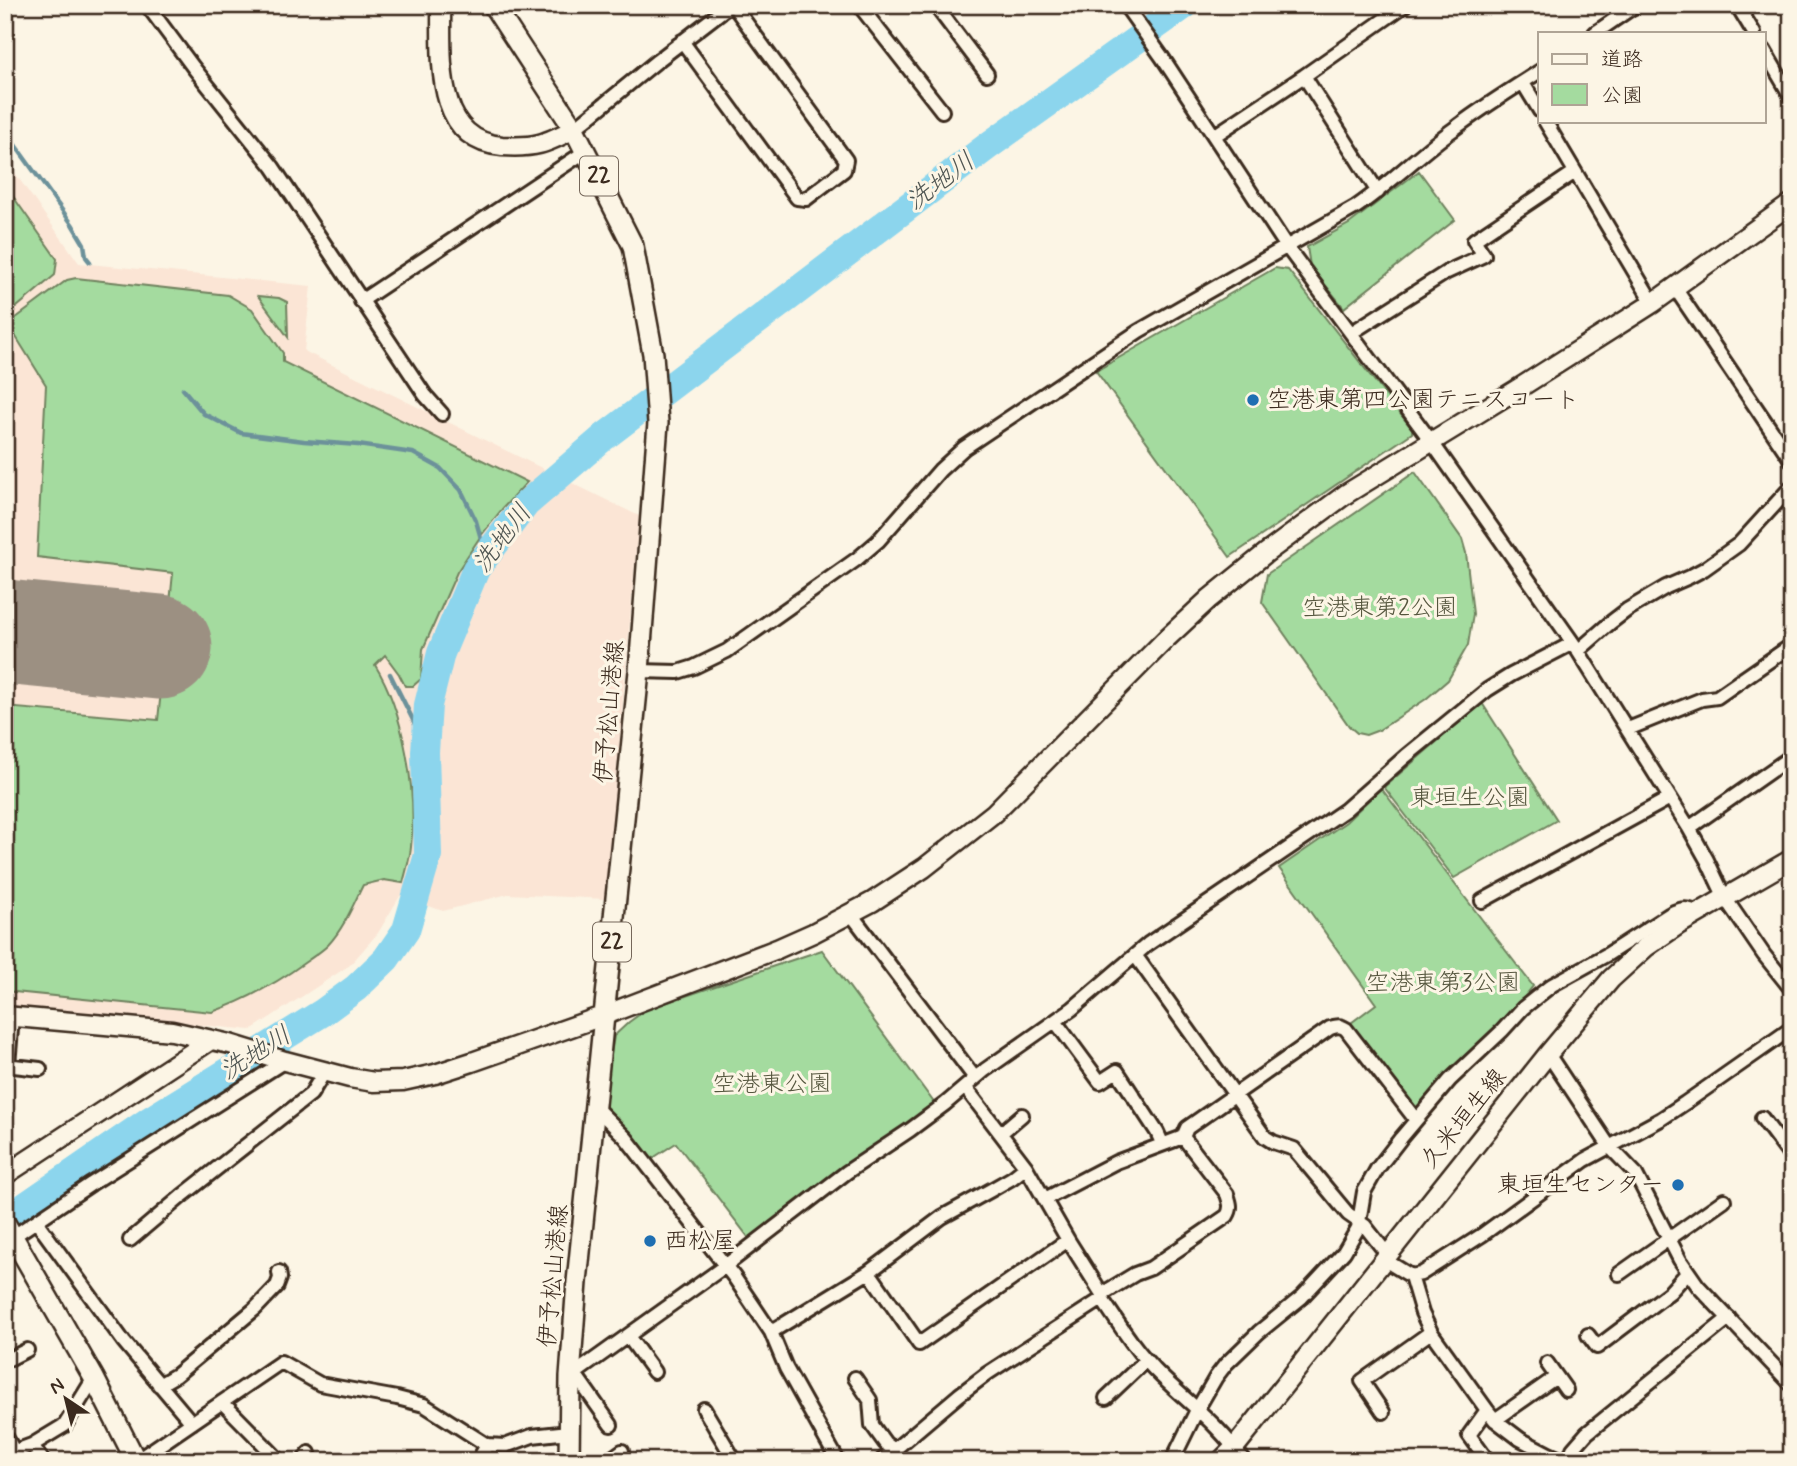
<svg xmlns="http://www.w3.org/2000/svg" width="1797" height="1466" font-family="Mynerve,'Klee One',sans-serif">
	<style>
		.built { fill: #fbe5d5 }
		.green { fill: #a4db9f; stroke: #70825e; stroke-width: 2 }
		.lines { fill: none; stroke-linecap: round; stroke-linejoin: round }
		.stream { stroke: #6c919a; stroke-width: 4.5 }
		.river { stroke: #8cd5ed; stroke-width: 28 }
		.runway { stroke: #9c9082; stroke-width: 105 }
		.street-casing { stroke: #3b2a1e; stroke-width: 18 }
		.secondary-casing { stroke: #3b2a1e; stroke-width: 23 }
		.primary-casing { stroke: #3b2a1e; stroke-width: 24 }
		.street { stroke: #fcf5e5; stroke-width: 12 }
		.secondary { stroke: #fcf5e5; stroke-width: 18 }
		.primary { stroke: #fcf5e5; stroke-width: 19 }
		.poi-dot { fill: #1f6fb2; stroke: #fcf5e5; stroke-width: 2.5 }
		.labels { text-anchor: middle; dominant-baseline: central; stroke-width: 6; stroke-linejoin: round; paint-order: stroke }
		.shield { fill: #fcf5e5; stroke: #75675a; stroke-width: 2 }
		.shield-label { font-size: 23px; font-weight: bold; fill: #3b2a1e }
		.poi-label { font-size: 24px; fill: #3b2a1e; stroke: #fcf5e5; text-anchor: start }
		.park-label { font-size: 24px; fill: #55563e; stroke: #fcf5e5 }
		.street-label { font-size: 24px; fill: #3b2a1e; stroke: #fcf5e5 }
		.water-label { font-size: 26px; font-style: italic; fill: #4f5552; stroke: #fcf5e5 }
	</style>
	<rect width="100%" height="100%" fill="#fcf5e5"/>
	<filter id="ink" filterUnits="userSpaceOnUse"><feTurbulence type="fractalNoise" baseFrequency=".0143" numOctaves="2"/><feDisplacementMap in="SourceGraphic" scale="14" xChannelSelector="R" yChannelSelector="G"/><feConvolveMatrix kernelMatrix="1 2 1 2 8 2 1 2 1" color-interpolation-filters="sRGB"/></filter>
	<g filter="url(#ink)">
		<path class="built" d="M 5,159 L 79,263 L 311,286 L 304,351 L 639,516 L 606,899 L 508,894 L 443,911 L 400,896 L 378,933 L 350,965 L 251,1030 L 5,1006 Z"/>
		<path class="green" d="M 1419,171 L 1455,220 L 1344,308 L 1310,266 L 1307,247 L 1349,224 Z
			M 5,185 L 57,259 L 55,275 L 5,317 Z
			M 1275,268 L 1288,270 L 1412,429 L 1412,433 L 1230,557 L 1096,371 Z
			M 76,278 L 228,295 L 252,309 L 283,353 L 283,362 L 527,482 L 503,508 L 480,537 L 457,572 L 423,649 L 421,679 L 413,686 L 405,686 L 399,674 L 385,655 L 375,665 C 404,711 417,792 411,847 C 410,859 406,871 403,883 L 384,880 L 363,885 C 353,905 344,928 328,945 C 322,951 314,956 307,961 C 277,983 247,1000 212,1012 L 5,991 L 5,707 L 158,720 L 173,573 L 37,557 L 46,385 L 8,324 L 67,280 Z
			M 258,296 L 279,298 L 287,302 L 288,337 Z
			M 1415,472 L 1462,539 L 1466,553 L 1473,614 L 1468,645 L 1448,680 L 1426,699 L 1379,730 L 1366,735 L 1357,733 L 1349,726 L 1262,602 L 1267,574 Z
			M 1482,703 L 1557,820 L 1454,878 L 1384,787 Z
			M 1381,788 L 1533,986 L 1514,1010 L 1491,1033 L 1444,1076 L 1415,1113 L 1347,1026 L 1376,1004 L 1279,868 L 1346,822 Z
			M 822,950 L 935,1104 L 752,1242 L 676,1143 L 650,1160 L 602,1107 L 614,1036 L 629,1022 L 647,1009 Z"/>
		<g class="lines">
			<path class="stream" d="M 5,131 L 72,224 L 84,244 L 86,257 L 90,262
				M 183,389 L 204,414 L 241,433 L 304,441 L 358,445 L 413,453 L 440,468 L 461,490 L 476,521 L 486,556
				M 390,674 L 414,722 L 425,752"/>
			<path class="river" d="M 5,1220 L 147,1122 L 322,1013 L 356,988 L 386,959 L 406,930 L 428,855 L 425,752 L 428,705 L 441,653 L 476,569 L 526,504 L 604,437 L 988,146 L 1185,5"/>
			<path class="runway" d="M 5,632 L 160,647"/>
			<defs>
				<path id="street" d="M 147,5 L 193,67 L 273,167 L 425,395 L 442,414
					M 859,5 L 942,111
					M 935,5 L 987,74
					M 1125,5 L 1162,57 L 1287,247 L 1431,441 L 1573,643 L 1689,828 L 1707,860 L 1725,898 L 1764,955 L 1792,990
					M 1737,5 L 1754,33
					M 1595,33 L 1636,5
					M 682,41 L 797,198 L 806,199 L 844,170 L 846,160 L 733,5
					M 1764,50 L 1792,98
					M 1304,76 L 1378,192
					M 1523,83 L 1540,111
					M 1545,121 L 1653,303
					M 574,129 L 657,61 L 730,5
					M 1214,136 L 1304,76 L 1405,5
					M 1675,288 L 1792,461
					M 361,301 L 586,151
					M 1351,333 L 1447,272 L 1484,255 L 1474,240 L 1575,172
					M 1578,651 L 1610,623 L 1627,610 L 1666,587 L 1689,577 L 1704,569 L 1739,544 L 1792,486
					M 639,671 L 678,672 L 694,667 L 727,651 L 857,559 L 878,541 L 940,470 L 964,448 L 1139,331 L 1356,207 C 1391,183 1420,153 1454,129 C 1481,108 1511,90 1540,71
					M 1628,729 L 1702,699 L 1717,697 L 1792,645
					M 1689,828 L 1792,756
					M 1482,901 L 1670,798
					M 851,914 L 975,1078
					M 1135,955 L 1265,1137 L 1273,1142 L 1294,1149 L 1348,1214 L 1365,1226 L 1387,1254
					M 1055,1021 L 1100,1082 L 1117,1071 L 1157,1132 L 1162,1143
					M 1548,1054 L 1609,1146 L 1635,1173 L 1680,1260 L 1698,1286 L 1792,1385
					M 5,1065 L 40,1069
					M 8,1065 L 12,1017
					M 965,1087 L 1026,1167 L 1068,1240 L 1102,1294 L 1102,1299 C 1120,1326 1138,1354 1161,1376 C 1190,1404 1222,1428 1244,1461
					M 595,1107 L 626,1138 L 734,1277 L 771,1332 L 786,1368 L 838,1461
					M 1762,1118 L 1792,1158
					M 1001,1133 L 1022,1115
					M 1183,1137 L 1187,1128 L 1330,1028 C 1337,1026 1340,1025 1346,1029 L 1416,1120
					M 1045,1199 L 1116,1162 L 1183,1137 L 1227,1194 C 1230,1203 1232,1208 1227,1216 L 1151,1268 L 1135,1274 L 1102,1294
					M 36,1221 L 124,1342 L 192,1423
					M 8,1240 L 91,1184 L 285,1061
					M 130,1240 L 182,1196 L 311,1094 L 325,1071
					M 1383,1259 L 1411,1276 L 1422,1313 L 1431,1332 L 1487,1410 L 1495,1420 L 1520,1439 L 1549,1454 L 1565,1461
					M 869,1272 L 919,1344 L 1068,1240
					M 1619,1274 L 1724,1200
					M 1411,1276 L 1421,1274 L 1482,1235 L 1585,1160 L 1661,1119 L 1685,1103 L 1792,1028
					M 771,1332 L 869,1272 L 942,1217 L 991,1190 L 1012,1178 L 1026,1167
					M 1588,1335 L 1597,1347 L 1670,1292 L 1688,1272
					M 628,1336 L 654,1372
					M 5,1361 L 27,1350
					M 1547,1363 L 1566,1390
					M 575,1374 L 611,1425
					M 570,1377 L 725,1266 L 847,1172 L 910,1130 L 945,1104 L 985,1070 L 1072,1009 L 1148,944 L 1345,810 L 1406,756 L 1487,690 L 1511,675 L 1573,643
					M 855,1378 L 870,1400 L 872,1425 L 885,1443 L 894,1450
					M 159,1385 L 176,1375 L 255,1309 L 277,1286 L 280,1278 L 279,1272
					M 1106,1398 L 1146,1360
					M 222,1402 L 280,1461
					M 704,1409 L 735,1461
					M 1487,1410 L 1469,1435 L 1488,1461
					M 1383,1412 L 1362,1381 L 1431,1332
					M 1495,1420 L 1556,1377
					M 5,1435 L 14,1451
					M 32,1445 L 43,1461
					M 5,1455 L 32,1445 L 65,1425 L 94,1378
					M 136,1461 L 281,1362 L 320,1384 L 397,1398 L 424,1405 L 487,1445 L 505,1446 L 532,1436 L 569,1432
					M 303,1461 L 309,1453
					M 478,1461 L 487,1445
					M 608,1461 L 622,1451
					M 881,1461 L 959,1395 L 988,1373 L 1102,1299
					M 1172,1461 L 1198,1408 L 1216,1377 L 1226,1364 L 1259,1332 L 1302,1297 L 1344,1252 L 1358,1228 L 1364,1192 L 1377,1169 L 1401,1138 L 1450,1080 L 1502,1031 L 1523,1008 L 1552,985 L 1608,954 L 1670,914 C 1679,909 1688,906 1697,914
					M 1569,1461 L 1573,1449 L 1587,1433 L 1729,1318"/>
				<path id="secondary" d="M 441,5 C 442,56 433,140 502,146 C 535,148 545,144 574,129
					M 5,1016 L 172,1031 L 230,1044 L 285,1061 L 350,1078 L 374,1082 L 403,1081 L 435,1074 L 472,1062 L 605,1015 L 777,949 L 813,933 L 872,902 L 924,868 L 994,813 L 1167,638 L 1209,599 L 1266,553 L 1346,494 L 1516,390 L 1653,303 L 1792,203
					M 5,1175 L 211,1040
					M 1221,1461 L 1235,1447 L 1548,1054 L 1611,979 L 1646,947 L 1678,925 L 1792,859"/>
				<path id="primary" d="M 493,5 L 574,129 L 633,246 L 653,354 L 658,423 L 639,671 L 577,1282 L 570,1377 L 569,1461
					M 5,1223 L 94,1378 L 136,1461"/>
			</defs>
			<use href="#street" class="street-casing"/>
			<use href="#secondary" class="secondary-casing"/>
			<use href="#primary" class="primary-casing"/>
			<use href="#street" class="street"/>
			<use href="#secondary" class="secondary"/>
			<use href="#primary" class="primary"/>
		</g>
	</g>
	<g class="poi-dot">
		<circle cx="1253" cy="400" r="7"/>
		<circle cx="1678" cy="1185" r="7"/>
		<circle cx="650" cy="1241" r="7"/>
	</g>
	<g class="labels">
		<g class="shield">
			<rect x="580" y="156.5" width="38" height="39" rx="5"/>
			<rect x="593" y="922.5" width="38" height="39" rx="5"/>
		</g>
		<g class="shield-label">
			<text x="599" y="176">22</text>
			<text x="612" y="942">22</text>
		</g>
		<g class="poi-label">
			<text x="1267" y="400">空港東第四公園テニスコート</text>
			<text x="1664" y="1185" text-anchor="end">東垣生センター</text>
			<text x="664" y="1241">西松屋</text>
		</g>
		<g class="park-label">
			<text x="1380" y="608">空港東第2公園</text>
			<text x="1470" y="798">東垣生公園</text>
			<text x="1443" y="983">空港東第3公園</text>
			<text x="772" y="1084">空港東公園</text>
		</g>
		<g class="street-label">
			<text transform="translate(610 712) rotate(-85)">伊予松山港線</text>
			<text transform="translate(1464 1119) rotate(-51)">久米垣生線</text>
			<text transform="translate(554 1276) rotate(-85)">伊予松山港線</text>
		</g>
		<g class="water-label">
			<text transform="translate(941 182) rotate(-37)">洗地川</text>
			<text transform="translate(503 539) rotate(-53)">洗地川</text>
			<text transform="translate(256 1054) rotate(-32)">洗地川</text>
		</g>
	</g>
	<rect width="1797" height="1466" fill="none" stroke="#fcf5e5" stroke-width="28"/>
	<rect x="14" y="14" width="1769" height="1438" fill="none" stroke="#3b2a1e" stroke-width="2.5" filter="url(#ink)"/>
	<rect x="1538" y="32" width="228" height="91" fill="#fcf5e5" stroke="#afa495" stroke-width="2"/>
	<rect x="1552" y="54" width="35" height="10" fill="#fcf5e5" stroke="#afa495" stroke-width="2"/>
	<text x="1601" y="66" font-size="21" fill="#3b2a1e">道路</text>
	<rect x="1552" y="84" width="35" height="21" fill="#a4db9f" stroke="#afa495" stroke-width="2"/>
	<text x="1601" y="102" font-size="21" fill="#3b2a1e">公園</text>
	<g transform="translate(66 1399) rotate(325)" stroke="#fcf5e5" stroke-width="5" paint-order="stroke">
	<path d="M0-5L12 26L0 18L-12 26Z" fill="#3b2a1e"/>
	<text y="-10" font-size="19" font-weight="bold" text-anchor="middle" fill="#3b2a1e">N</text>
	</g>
</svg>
